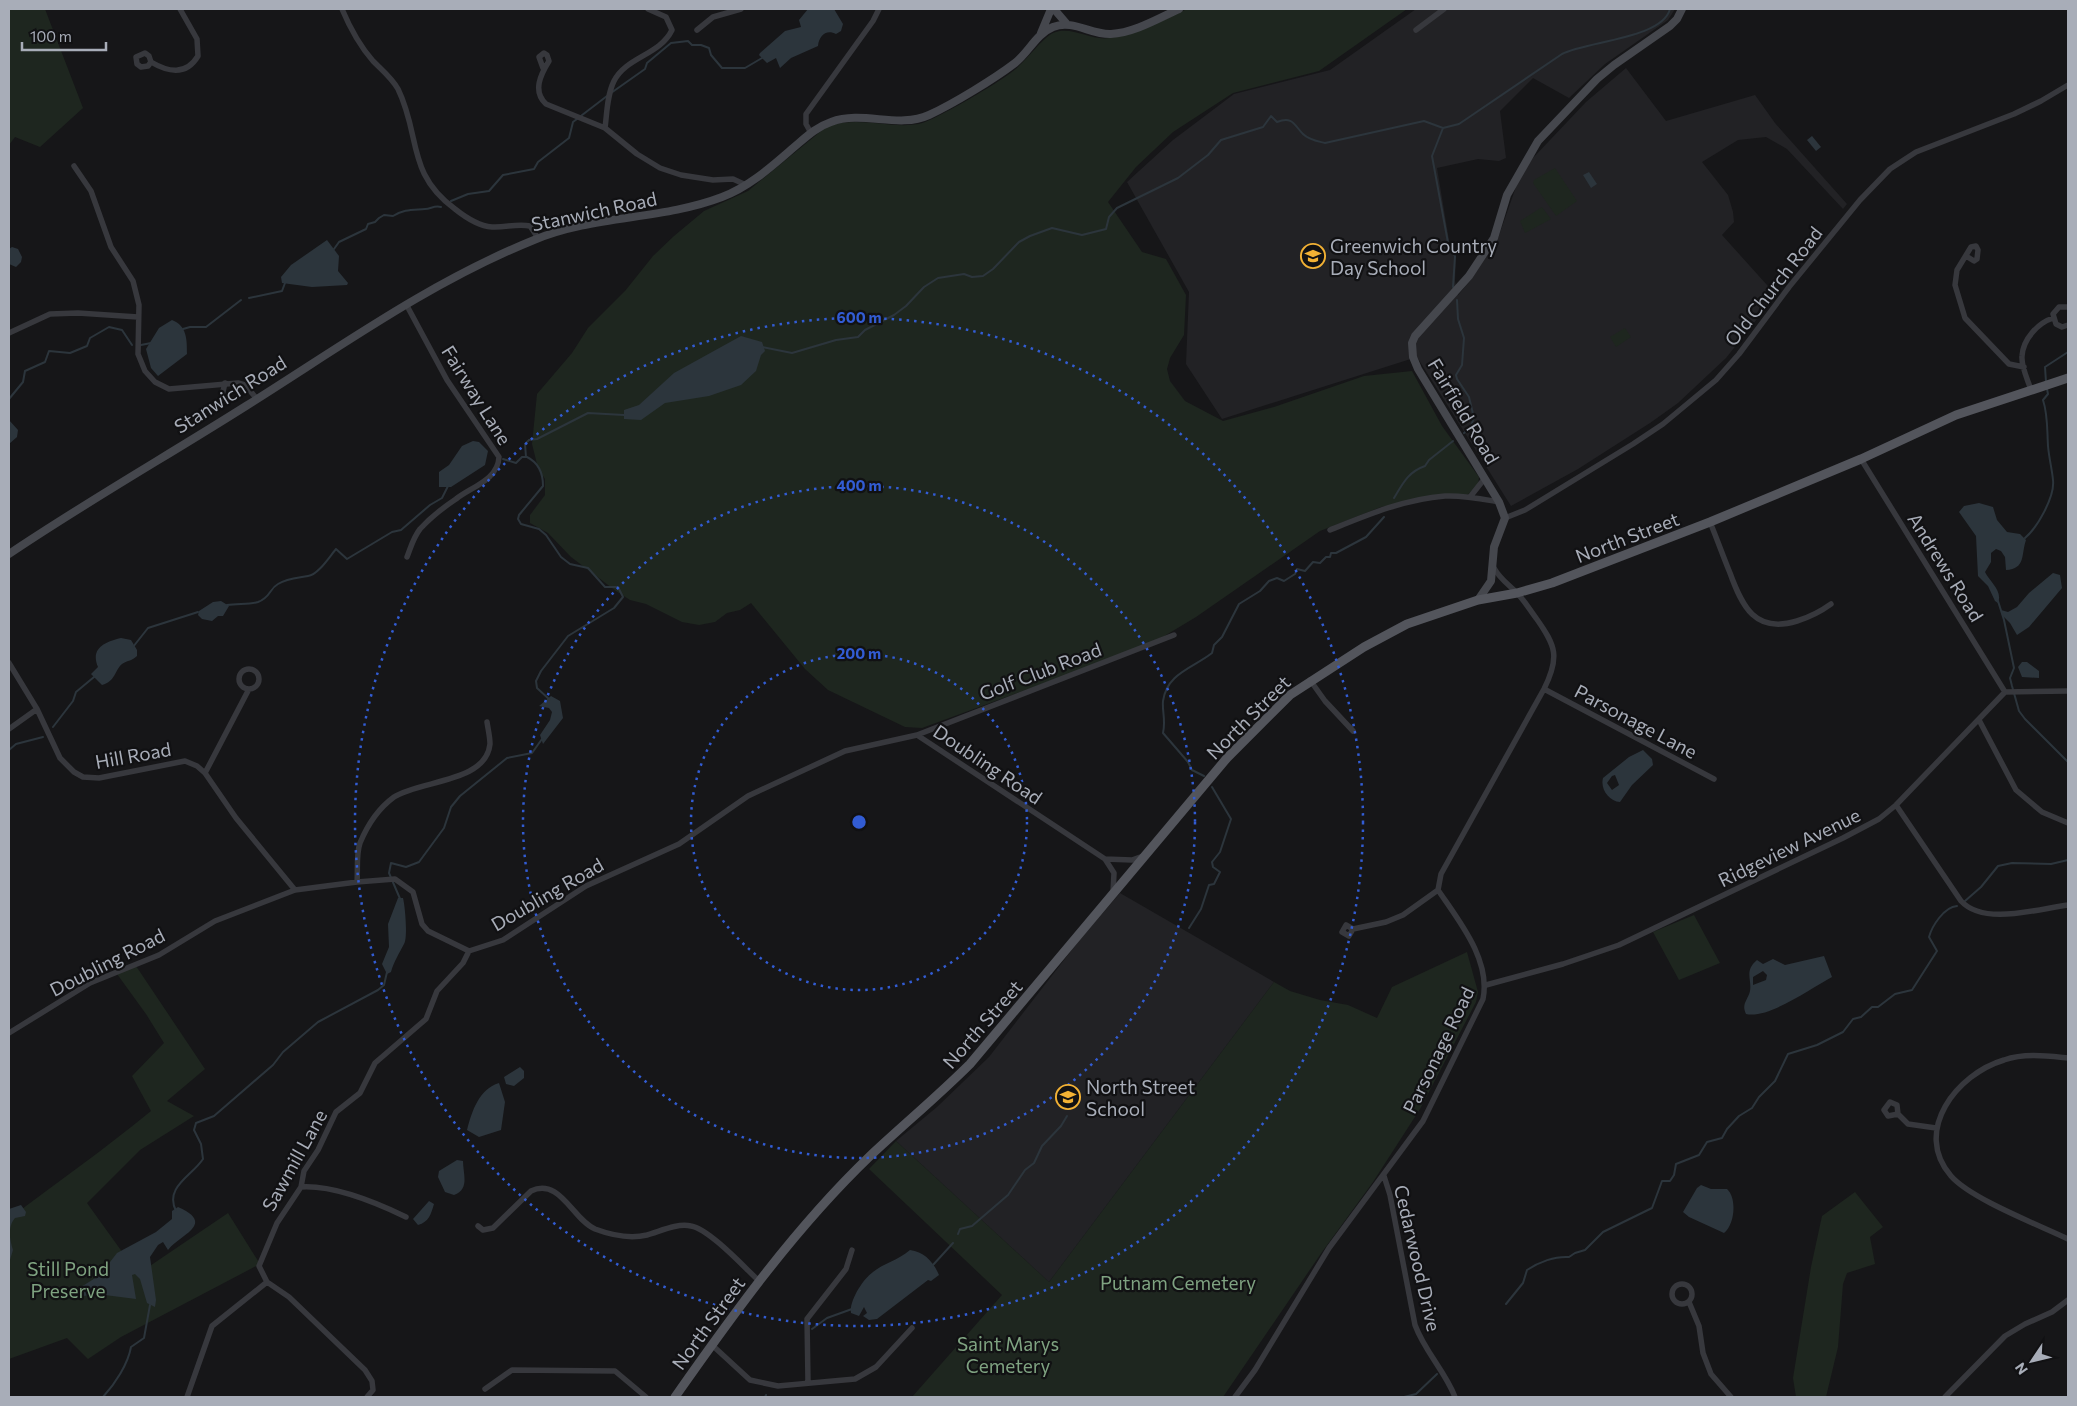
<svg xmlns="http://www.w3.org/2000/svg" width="2077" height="1406" font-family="Commissioner,sans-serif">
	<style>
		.built { fill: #222225 }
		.green { fill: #1e261f }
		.water { fill: #2c353c; fill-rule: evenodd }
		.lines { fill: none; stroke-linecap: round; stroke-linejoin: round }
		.stream { stroke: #2c353c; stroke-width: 2 }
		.street { stroke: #37383d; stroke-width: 5.5 }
		.secondary { stroke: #45474d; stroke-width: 8 }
		.primary { stroke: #53555c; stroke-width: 9 }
		.ring { fill: none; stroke: #325cd3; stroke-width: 2.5; stroke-dasharray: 2.5 5 }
		.labels { text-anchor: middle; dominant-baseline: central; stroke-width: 4.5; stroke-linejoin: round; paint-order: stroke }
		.street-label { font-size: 19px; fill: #a8adb8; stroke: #111113 }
		.poi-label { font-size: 19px; fill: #a8adb8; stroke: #111113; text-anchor: start }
		.park-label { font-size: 19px; fill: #7fa381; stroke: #111113 }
		.centre { fill: #325cd3; stroke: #111113; stroke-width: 2.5 }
		.ring-label { font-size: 15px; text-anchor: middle; font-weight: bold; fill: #325cd3; stroke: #111113; stroke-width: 4.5; stroke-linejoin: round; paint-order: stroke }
	</style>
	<rect width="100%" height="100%" fill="#161618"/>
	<path class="built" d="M 1416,9 L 1675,9 L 1668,20 L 1605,64 L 1569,98 L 1533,78 L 1500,111 L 1506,158 L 1499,161 L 1478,159 L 1437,168 L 1450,246 L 1456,254 L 1455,281 L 1458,295 L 1470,281 L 1497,241 L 1517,184 L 1532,159 L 1586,102 L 1626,68 L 1666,121 L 1755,95 L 1775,123 L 1847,204 L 1843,209 L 1787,149 L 1766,137 L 1738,140 L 1702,162 L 1728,195 L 1733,212 L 1734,222 L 1722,235 L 1776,295 L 1726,358 L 1678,403 L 1650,423 L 1578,469 L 1511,506 L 1417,357 L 1222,419 L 1186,364 L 1189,292 L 1127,182 L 1173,140 L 1234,94 L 1330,70 Z
		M 1120,893 L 1274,982 L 1049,1282 L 896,1141 L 937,1107 L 989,1057 L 1081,938 Z"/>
	<path class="green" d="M 9,9 L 45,9 L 83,108 L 40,147 L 15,137 L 9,145 Z
		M 1187,9 L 1407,9 L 1319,71 L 1233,93 L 1173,132 L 1136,167 L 1108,202 L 1142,252 L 1166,259 L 1186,295 L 1184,335 L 1170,358 L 1167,369 L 1170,381 L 1185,401 L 1223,421 L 1274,407 L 1364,376 L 1412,371 L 1442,426 L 1479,477 L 1478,486 L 1467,495 L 1381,507 L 1320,531 L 1196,617 L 1151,644 L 922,728 L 905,727 L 828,690 L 805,669 L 751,603 L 740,610 L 727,613 L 715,622 L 699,625 L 682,622 L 646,604 L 630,600 L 616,591 L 571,557 L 548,533 L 530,523 L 530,515 L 545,495 L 545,479 L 538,468 L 532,444 L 537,394 L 572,353 L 588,328 L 625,291 L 653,256 L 674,236 L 704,211 L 748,191 L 826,127 C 859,115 887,129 919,124 C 934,121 1006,79 1018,67 C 1027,59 1043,38 1053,33 C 1071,25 1091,41 1109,38 C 1136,35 1163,20 1187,9 Z
		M 1555,168 L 1577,201 L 1556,216 L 1533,183 L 1534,180 Z
		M 1542,207 L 1551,219 L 1525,233 L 1520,221 Z
		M 1625,328 L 1631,337 L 1616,347 L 1610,337 Z
		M 1694,915 L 1720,963 L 1679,980 L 1653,932 Z
		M 1467,952 L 1478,992 L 1476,1002 L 1420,1109 L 1373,1182 L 1322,1252 L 1223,1397 L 912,1397 L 1002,1295 L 869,1169 L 896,1141 L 1049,1282 L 1274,982 L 1290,991 L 1320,1000 L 1348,1005 L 1377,1018 L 1392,987 Z
		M 136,966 L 205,1069 L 167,1101 L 194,1116 L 140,1150 L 87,1203 L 138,1274 L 228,1213 L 260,1264 L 121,1337 L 88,1359 L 67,1338 L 9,1359 L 9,1219 C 56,1183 105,1149 151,1111 L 132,1076 L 164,1043 L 146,1014 L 117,974 Z
		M 1855,1192 L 1883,1227 L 1870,1237 L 1875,1264 L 1847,1273 L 1843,1284 L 1838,1347 L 1826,1397 L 1796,1397 L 1793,1378 L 1811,1267 L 1822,1216 Z"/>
	<path class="water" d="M 808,9 L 834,9 L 843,24 L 841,31 L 836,34 C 826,29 819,36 818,46 L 791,58 L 780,68 L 776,58 L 767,63 L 759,55 L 760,53 L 785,31 L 801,27 L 799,20 Z
		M 1812,136 L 1821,147 L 1816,151 L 1807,140 Z
		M 1589,172 L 1597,184 L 1591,188 L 1583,175 Z
		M 327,240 L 339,256 L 338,271 L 348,283 L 347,285 L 312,287 L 282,283 L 281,277 L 291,265 Z
		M 12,247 L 18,249 L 22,257 L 21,262 L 16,267 L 9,264 L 9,249 Z
		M 172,320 C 187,326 187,339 187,354 L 158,376 L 151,368 L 146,349 L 159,328 Z
		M 741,336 L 762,342 L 765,351 L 761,355 L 756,371 L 741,385 L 709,396 L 665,403 L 641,420 L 624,419 L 624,410 L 639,405 L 674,373 Z
		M 9,420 L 18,430 L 17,437 L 9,444 Z
		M 473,441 L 479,442 L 488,451 L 485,465 L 451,487 L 439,487 L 439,472 L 449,465 L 462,446 Z
		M 1979,503 L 1993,507 L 1997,520 L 2007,532 L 2020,534 L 2026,540 C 2021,554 2026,569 2006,570 L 2005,557 L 2001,551 L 1996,549 L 1991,553 L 1991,562 L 1985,572 C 1990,582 2003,591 1998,603 L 1995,601 L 1988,586 L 1978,576 L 1976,536 L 1959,512 L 1964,506 Z
		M 2053,573 L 2060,575 L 2062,588 L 2029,627 L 2017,635 L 2010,623 L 2002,615 L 2001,610 L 2008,612 L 2017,607 L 2029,593 Z
		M 221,601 L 229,606 L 223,616 L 218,616 L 212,621 L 202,619 L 198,615 L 199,611 L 213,602 Z
		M 121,638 L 131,640 L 137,650 L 137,656 C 132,661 128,660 122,664 C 114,671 116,681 102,685 L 91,674 L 98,667 C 90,648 105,642 121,638 Z
		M 2022,662 L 2027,662 L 2039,671 L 2039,678 L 2022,677 L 2018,667 Z
		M 551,696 L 560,701 L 563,718 L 543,744 L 540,735 L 550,720 L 552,712 L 549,708 L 539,706 Z
		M 1643,750 L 1652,759 L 1653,765 L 1632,785 L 1620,802 C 1609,801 1600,789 1603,778 L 1629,757 ZM 1615,775 L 1619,785 L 1612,790 L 1607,783 L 1612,776 Z
		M 398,898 L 403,898 C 405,905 408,938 404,944 C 399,954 394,961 391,972 L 387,974 L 382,964 L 389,947 L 388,924 Z
		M 1824,956 L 1832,977 C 1811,988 1769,1019 1746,1014 C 1741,1004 1748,1000 1750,991 C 1752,979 1744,971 1757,960 L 1763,964 L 1773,959 L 1785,965 ZM 1763,971 L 1767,975 L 1766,980 L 1753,985 L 1753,977 Z
		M 520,1067 L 524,1071 L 524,1078 L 514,1086 L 506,1084 L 504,1077 Z
		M 499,1083 L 505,1102 L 501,1130 L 479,1137 L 467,1130 C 472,1111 479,1089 499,1083 Z
		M 457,1160 L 463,1161 C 463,1174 470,1189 454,1195 L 445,1192 L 438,1177 L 439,1171 Z
		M 1701,1185 L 1711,1189 L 1727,1189 C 1737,1198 1735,1224 1724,1233 L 1689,1217 L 1683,1212 L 1697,1188 Z
		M 429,1201 L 434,1204 C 431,1214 429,1222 418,1225 L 413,1219 Z
		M 21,1205 L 26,1212 L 25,1216 L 15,1218 C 7,1227 10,1241 13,1250 L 9,1263 L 9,1209 Z
		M 178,1207 C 217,1224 179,1235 168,1250 L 163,1242 L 158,1245 L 150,1257 L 156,1300 L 155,1307 L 147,1303 L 140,1279 L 135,1274 L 132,1275 L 136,1299 L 97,1294 L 70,1298 L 70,1294 L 100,1275 L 117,1253 L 156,1232 L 172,1219 L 172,1211 Z
		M 910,1250 C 924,1252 933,1261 939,1275 L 931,1281 L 928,1280 L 877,1319 L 869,1320 L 863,1316 L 867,1313 L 864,1307 L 859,1316 L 851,1313 C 849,1301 863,1279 873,1272 C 884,1263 897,1261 910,1250 Z"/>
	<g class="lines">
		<path class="stream" d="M 611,93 L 645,69 L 647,63 L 671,43 L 688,41 L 692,45 L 701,45 L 709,48 L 711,55 L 722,68 L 745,68 L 762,58
			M 1443,128 L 1432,156 L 1449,248 L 1455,256 L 1453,287
			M 451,201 L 468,194 L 489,191 L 503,175 L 534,169 L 538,162 L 569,138 L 573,122 L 607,96
			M 334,249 L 339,242 L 366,229 L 368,224 L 375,222 L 379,218 L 384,215 L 393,216 C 404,209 412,210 425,209 C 431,209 434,205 441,207
			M 249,298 L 282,291 L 285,283
			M 1457,300 L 1458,319 L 1464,338 L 1462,365 L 1456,375 L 1457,379 L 1469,397 L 1474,418 L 1470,428 L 1464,433
			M 183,329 L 190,327 L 206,327 L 241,300
			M 141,345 L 151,343
			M 762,347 L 792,353 L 836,340 L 858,337 L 865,330 L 894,315 L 906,306 L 924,287 L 938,278 L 964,274 L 972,277 L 983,276 L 993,269 L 1019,242 L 1030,236 L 1052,228 L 1082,235 L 1106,229 L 1109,217 L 1117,208 L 1178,178 L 1208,155 L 1221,140 L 1263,127 L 1271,116 L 1277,122 C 1293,116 1294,125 1303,134 C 1309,140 1317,141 1325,143 L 1424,121 L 1443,128 L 1459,124 L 1562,54 C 1586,41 1662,39 1670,9
			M 2046,382 L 2045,367 L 2068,352
			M 9,399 L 23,382 L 25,371 L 45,362 L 49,351 L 70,353 L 87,346 L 90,338 L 109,327 L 122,330 L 132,345
			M 526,457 L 525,444 L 529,440 L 537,439 L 588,413 L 624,415
			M 527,457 C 539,463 543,473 543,486 L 519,515 L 518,519 L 521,524 L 539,529 L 546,535 L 561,557 L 570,564 L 588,568 L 605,587 L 618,587 L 623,597 L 614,608 L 568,636 L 541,671 L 536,681 L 537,688 L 550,700
			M 503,459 L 516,463 L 522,457 L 526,457
			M 1394,498 C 1403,483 1408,472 1425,466 L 1429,460 L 1453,441
			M 2025,538 C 2037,528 2055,497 2053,480 C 2052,469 2049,458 2048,446 C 2047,430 2048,415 2043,400 L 2048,394 L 2047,389
			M 1998,601 L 2004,620 L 2014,668 L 2010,678 L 2012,686 L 2019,711 L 2025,719 L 2068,762
			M 227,605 C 237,603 249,605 258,602 C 271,597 269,589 278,584 C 288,578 298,578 308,576 C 318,575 330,556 336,549 L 347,559 L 392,532 L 401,530 L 430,505 L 442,498 L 448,486
			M 133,647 L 148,628 L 198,612
			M 53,727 L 73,701 L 76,692 L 94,677
			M 9,750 L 16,744 L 43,737
			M 1204,776 L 1192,770 L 1188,762 L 1163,733 C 1166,720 1162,712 1163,701 C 1167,673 1193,668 1212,653 L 1214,645 L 1222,637 L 1239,604 L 1260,591 L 1269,581 L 1277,578 L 1284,581 L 1295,574 L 1297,569 L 1305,571 L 1313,562 L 1320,563 L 1326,557 L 1330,557 L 1331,553 L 1336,553 L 1366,537 L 1384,517
			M 401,901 L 389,873 L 391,863 L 406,867 L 419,862 L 444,828 L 451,807 L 460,796 L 507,758 L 532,753 L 542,739
			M 1965,901 L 1981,887 L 1998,866 L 2012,863 L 2051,864 L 2068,860
			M 1189,928 L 1201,909 L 1209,885 L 1214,884 L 1220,872 L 1213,867 L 1212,862 L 1220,852 L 1231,819 L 1212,787
			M 176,1211 C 164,1187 192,1176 203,1159 L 201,1144 L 194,1130 L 196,1123 L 214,1116 L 273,1065 L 283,1052 L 318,1022 L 378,990 L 384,985 L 387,972
			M 958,1234 L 960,1229 L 972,1226 L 1008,1195 L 1025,1170 L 1034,1163 L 1042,1146 L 1061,1126 L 1067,1116
			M 933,1265 L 953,1243
			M 1506,1304 L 1523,1283 L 1527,1270 C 1539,1262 1555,1256 1569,1257 L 1575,1253 L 1585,1250 L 1603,1232 L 1652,1208 L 1662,1181 L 1670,1181 L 1674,1175 L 1676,1164 L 1699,1155 L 1707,1142 L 1722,1138 L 1727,1129 L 1739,1116 L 1752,1108 L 1759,1097 L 1775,1081 L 1788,1054 L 1817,1045 L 1843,1032 L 1853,1019 L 1861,1017 L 1872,1007 L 1878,1007 L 1895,994 L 1912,990 L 1937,951 L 1929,937 C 1932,926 1944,907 1957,906
			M 812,1329 L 827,1318 L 852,1309
			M 103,1397 C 115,1384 128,1364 131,1347 L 144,1338 L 150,1305
			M 765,1397 L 766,1395
			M 1404,1397 L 1416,1394 L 1437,1374"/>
		<path class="street" d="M 342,9 C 350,28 359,45 373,61 C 382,70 392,78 398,89 C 421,136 406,173 455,209 C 465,217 479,226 492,227 C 505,228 517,223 530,226 L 538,238
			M 697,30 L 713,17 L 741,9
			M 1416,30 L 1444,9
			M 151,62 L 148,66 L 141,67 L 137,64 L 136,57 L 145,53 L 149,56 L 151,62 C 168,72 186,76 198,56 L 197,39 L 180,9
			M 543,68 L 539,57 L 544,53 L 547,55 L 549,61 C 541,74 532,91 546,104 L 605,128 L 637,154 L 660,168 L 681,175 L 713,180 L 733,179 L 746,185
			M 605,128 C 607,113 607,95 614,81 C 626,57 660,55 672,30 L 666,17 L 648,9
			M 811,133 L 806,124 L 806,114 L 873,21 L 879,9
			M 74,166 L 91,191 L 111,247 L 133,281 L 139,305 L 138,354 L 145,371 L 155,382 L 169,389 L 238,383 L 245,385 L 257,399
			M 1966,256 L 1974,261 L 1977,259 L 1978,250 L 1976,246 L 1971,247 L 1957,270 L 1955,285 L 1965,318 L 2009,364 L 2024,367
			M 406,304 L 447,380 L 499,457 C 498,480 471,487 456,499 C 444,507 430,518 420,529 C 413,538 411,547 407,557
			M 2068,307 L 2059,307 L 2053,314 L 2056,324 L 2062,327 L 2068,325
			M 9,333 L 50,314 L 78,313 L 138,317
			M 2031,390 C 2028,380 2021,367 2022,356 C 2023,339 2038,323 2053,318
			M 220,404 L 225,383
			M 1861,459 L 2005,692
			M 1470,497 L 1485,478
			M 1505,518 L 1525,510 L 1633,444 L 1663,424 L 1716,380 L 1739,354 L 1789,287 L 1860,200 L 1890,169 L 1916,152 L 2014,114 L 2041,101 L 2068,85
			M 1710,522 C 1717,539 1723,556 1730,573 C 1742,606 1755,634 1797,621 C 1810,617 1820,612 1831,604
			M 1330,530 C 1367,515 1405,499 1445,496 C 1463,495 1482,499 1499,502
			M 9,663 L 37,709 L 60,758 L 74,772 L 83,777 L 99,778 L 185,761 L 197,766 L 205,773 L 236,818 L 295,890
			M239 679a10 10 0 1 1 20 0a10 10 0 1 1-20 0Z
			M 1310,680 L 1325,701 L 1353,731
			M 1544,689 L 1714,779
			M 1979,720 L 2016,790 L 2042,812 L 2068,823
			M 9,729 L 37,709
			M 917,735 L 1174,635
			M 205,773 L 249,689
			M 1896,805 L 1961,901 C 1984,926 2037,909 2068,905
			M 1105,859 L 1132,860 L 1143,856
			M 357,882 C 358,870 356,854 360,843 C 367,826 379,808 394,797 C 420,780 486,783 490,744 C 490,737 488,729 487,722
			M 1353,929 L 1349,936 L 1342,932 L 1346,925 L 1353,929 L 1386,922 L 1403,915 L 1438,890
			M 1486,985 L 1563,964 L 1619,945 L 1843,838 L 1879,819 L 1896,805 L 2005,692 L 2068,691
			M 9,1033 L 90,983 L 159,955 L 215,921 L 295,890 L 357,882 L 395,879 L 413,892 L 422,924 L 428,931 L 469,951 L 503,940 L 586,886 L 679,844 L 748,796 L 845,751 L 917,735 L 1105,859 L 1114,873 L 1113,893
			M 2068,1058 C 2047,1056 2025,1053 2004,1060 C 1957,1074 1912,1131 1951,1176 C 1971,1199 2039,1225 2068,1239
			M 1898,1114 L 1888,1116 L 1884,1110 L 1890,1102 L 1897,1105 L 1898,1114 L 1908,1124 L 1936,1128
			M 1384,1176 L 1390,1195 L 1415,1325 C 1425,1352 1445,1371 1455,1397
			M 301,1187 C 333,1185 377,1203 406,1217
			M 478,1226 L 483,1230 L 493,1228 L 531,1191 C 560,1177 573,1220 595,1229 C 611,1235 630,1239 647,1235 C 661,1231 677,1223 691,1226 C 709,1229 744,1267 759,1281
			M 267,1282 L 289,1297 L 365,1370 L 372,1381 L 373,1390 L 367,1397
			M1672 1294a10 10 0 1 1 20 0a10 10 0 1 1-20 0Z
			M 1689,1302 L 1699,1326 L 1703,1353 L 1711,1374 L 1731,1397
			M 712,1345 L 750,1380 L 778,1386 L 855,1379 L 876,1367 L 912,1328
			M 808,1382 L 807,1319 L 846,1269 L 852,1250
			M 485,1389 L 512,1370 L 615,1371 L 646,1397
			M 187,1397 L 212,1326 L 267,1282 L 259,1266 L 277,1223 L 301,1187 L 304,1171 L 318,1150 L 336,1112 L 360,1093 L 375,1063 L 426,1019 L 437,991 L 463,963 L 469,951
			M 1235,1397 L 1255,1370 L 1329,1248 L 1423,1121 L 1483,999 C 1491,960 1459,921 1438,890 L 1441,874 L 1544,689 C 1560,657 1556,646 1536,618 C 1530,610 1524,600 1517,593 C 1508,584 1500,579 1494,568
			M 1945,1397 L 2005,1336 L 2025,1324 L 2052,1312 L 2068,1300"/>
		<path class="secondary" d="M 1054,9 L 1066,23
			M 1041,33 L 1051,9
			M 9,554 C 86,502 167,456 246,406 C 340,347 430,282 534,240 C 593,215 662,220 722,197 C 749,187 771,167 793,148 C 805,138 816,127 831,122 C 863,110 898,129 929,115 C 953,104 994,79 1015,63 C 1029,52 1036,34 1053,27 C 1073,19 1091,35 1111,34 C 1134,33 1159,18 1179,9
			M 1478,600 L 1491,581 L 1494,547 L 1505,518 L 1499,502 L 1418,369 L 1413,357 L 1412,343 L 1415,336 L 1469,276 L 1494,238 L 1507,195 L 1538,141 L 1597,79 L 1614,65 L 1670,26 L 1677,19 L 1682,9"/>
		<path class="primary" d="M 675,1397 C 734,1313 795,1228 870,1156 C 903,1125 938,1096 970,1064 L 1227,758 L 1290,695 L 1364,647 L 1407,624 L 1478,600 L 1517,593 L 1552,583 L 1710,522 L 1861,459 L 1956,415 L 2068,378"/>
	</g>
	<g class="ring">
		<circle cx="859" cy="822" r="168"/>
		<circle cx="859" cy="822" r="336"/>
		<circle cx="859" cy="822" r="504"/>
	</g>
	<defs>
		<symbol id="school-ring" viewBox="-11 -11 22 22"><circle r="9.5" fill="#111113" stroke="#f2b134" stroke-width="1.5"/><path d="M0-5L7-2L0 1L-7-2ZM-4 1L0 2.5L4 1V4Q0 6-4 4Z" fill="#f2b134"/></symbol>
	</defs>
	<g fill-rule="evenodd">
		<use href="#school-ring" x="1299" y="242" width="28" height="28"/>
		<use href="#school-ring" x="1054" y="1083" width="28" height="28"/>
	</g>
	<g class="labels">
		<g class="street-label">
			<text transform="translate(594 211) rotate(-12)">Stanwich Road</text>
			<text transform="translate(1773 286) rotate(-52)">Old Church Road</text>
			<text transform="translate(230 394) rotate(-32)">Stanwich Road</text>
			<text transform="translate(477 395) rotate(58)">Fairway Lane</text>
			<text transform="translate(1464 411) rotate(59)">Fairfield Road</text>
			<text transform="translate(1627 537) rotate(-21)">North Street</text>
			<text transform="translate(1946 567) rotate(58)">Andrews Road</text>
			<text transform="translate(1040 671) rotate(-21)">Golf Club Road</text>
			<text transform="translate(1248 717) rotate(-45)">North Street</text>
			<text transform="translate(1636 721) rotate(28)">Parsonage Lane</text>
			<text transform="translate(133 755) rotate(-10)">Hill Road</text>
			<text transform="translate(988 764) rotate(34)">Doubling Road</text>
			<text transform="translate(1789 847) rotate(-26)">Ridgeview Avenue</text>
			<text transform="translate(547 894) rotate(-30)">Doubling Road</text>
			<text transform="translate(107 962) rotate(-27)">Doubling Road</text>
			<text transform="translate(982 1024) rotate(-49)">North Street</text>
			<text transform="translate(1438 1050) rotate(-64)">Parsonage Road</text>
			<text transform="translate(294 1160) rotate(-61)">Sawmill Lane</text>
			<text transform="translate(1418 1258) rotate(77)">Cedarwood Drive</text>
			<text transform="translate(708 1323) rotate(-54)">North Street</text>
		</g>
		<g class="poi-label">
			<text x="1330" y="245">Greenwich Country<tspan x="1330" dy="22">Day School</tspan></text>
			<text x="1086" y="1086">North Street<tspan x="1086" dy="22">School</tspan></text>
		</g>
		<g class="park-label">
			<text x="68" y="1268">Still Pond<tspan x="68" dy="22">Preserve</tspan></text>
			<text x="1178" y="1282">Putnam Cemetery</text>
			<text x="1008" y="1343">Saint Marys<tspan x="1008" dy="22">Cemetery</tspan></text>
		</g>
	</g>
	<circle cx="859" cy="822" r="8" class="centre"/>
	<g class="ring-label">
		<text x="859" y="323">600 m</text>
		<text x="859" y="491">400 m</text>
		<text x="859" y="659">200 m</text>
	</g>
	<rect width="2077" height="1406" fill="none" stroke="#a8adb8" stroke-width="20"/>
	<g transform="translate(2032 1361) rotate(235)" stroke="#111113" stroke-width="4" paint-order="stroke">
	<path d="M0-4L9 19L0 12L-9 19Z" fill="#a8adb8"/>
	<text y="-8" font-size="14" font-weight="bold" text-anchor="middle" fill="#a8adb8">N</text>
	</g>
	<path d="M22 42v8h84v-8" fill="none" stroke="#a8adb8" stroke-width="2.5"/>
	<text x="30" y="42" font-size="15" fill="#a8adb8" stroke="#111113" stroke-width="4" paint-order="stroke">100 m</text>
</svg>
